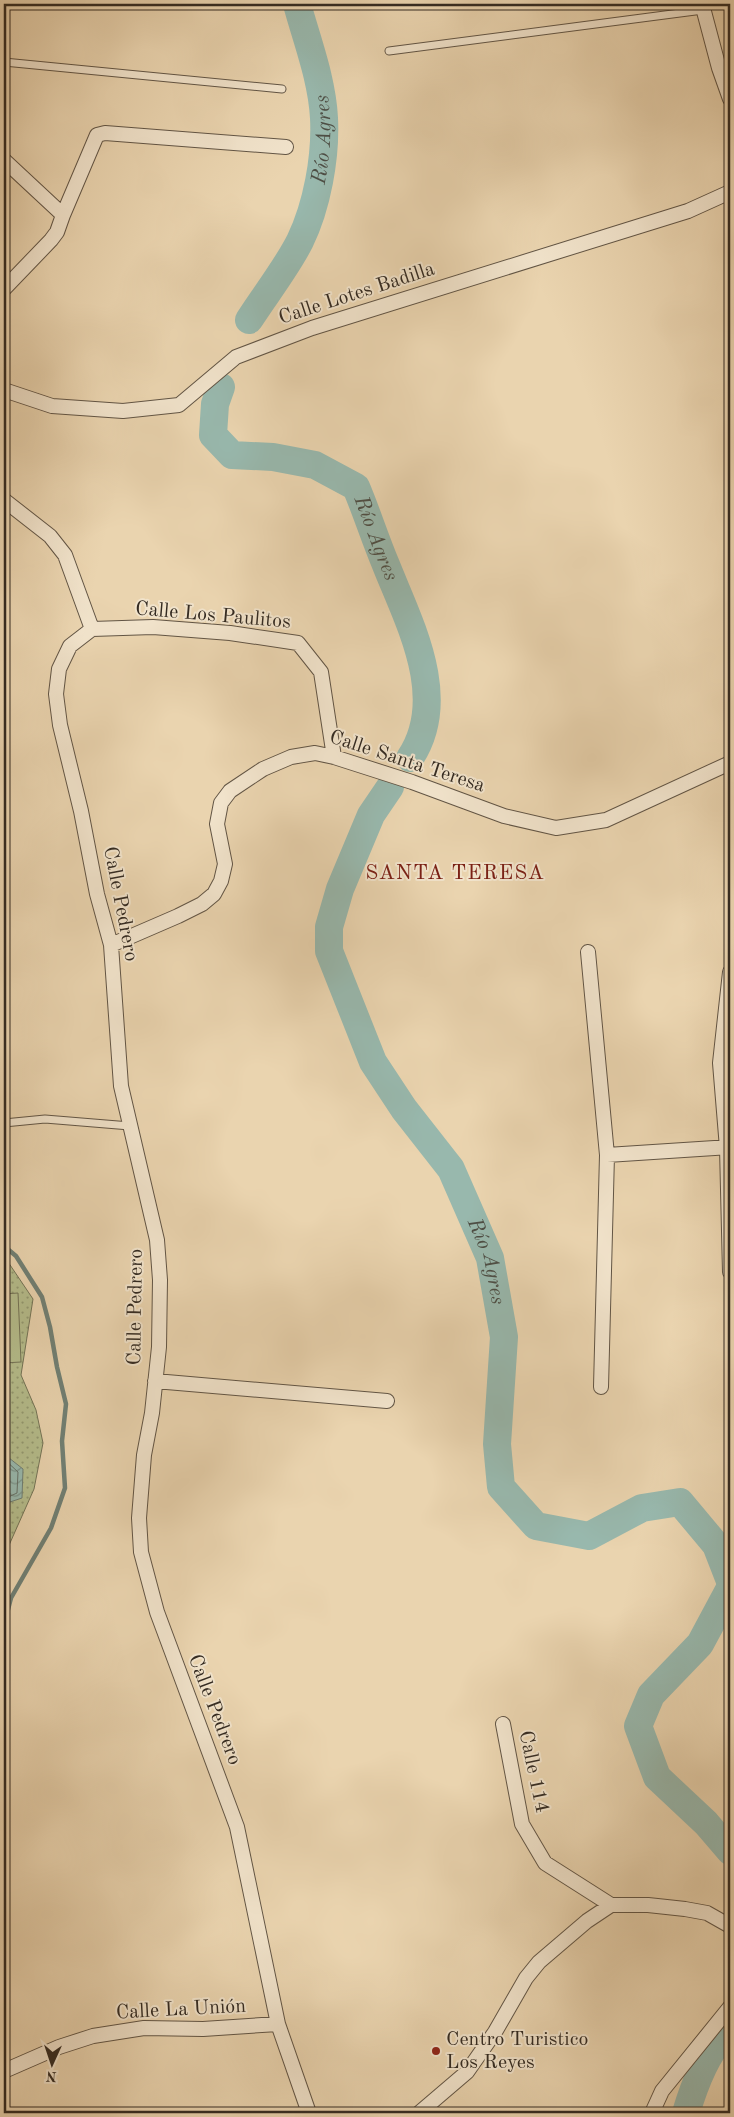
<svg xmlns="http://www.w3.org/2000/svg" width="734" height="2117" font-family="'Old Standard TT',serif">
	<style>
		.park { fill: url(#park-dots); stroke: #747457 }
		.pitch { fill: #b5bd8c; stroke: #747457 }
		.water { fill: url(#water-waves); stroke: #708075 }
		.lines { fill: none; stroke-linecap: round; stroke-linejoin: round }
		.shore { stroke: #667268; stroke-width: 1 }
		.stream { stroke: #708075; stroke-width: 4.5 }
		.river { stroke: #98b8ad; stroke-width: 28 }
		.lane-casing { stroke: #625545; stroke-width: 9 }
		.street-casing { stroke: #625545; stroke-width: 16 }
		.lane { stroke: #f1e3cb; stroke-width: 7 }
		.street { stroke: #f1e3cb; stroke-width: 14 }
		.poi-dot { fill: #8f2418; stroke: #f1e3cb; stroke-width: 2 }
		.labels { text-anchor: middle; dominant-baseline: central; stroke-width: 4; stroke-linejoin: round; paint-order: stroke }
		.street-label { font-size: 20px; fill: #342b22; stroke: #f1e3cb }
		.poi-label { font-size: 20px; fill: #342b22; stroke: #f1e3cb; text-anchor: start }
		.water-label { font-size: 21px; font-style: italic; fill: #4d4e45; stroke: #f1e3cb }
		.neighbourhood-label { font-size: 21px; letter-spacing: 1px; fill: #7a1f14; stroke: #f1e3cb }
	</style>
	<defs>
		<pattern id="park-dots" width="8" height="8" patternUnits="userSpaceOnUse" patternTransform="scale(1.25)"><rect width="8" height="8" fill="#b5bd8c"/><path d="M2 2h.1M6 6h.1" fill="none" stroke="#949a72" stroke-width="1.8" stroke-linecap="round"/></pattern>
		<pattern id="water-waves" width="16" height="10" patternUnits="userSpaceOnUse" patternTransform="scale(1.25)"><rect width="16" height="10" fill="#98b8ad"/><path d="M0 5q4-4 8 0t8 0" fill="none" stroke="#7d968c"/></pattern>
	</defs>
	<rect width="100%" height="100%" fill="#ead4af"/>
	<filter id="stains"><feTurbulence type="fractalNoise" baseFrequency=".004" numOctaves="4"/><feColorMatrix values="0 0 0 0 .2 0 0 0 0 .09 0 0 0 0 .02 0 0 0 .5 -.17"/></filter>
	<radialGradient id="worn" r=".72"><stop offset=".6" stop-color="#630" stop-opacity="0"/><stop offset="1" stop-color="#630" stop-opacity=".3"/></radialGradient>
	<path class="park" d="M 4,1256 L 33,1299 L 21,1375 L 36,1410 L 43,1443 L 34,1489 L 6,1552 L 4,1551 Z"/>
	<path class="pitch" d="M 18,1293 L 21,1362 L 4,1363 L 4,1294 Z"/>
	<path class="water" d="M 4,1454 L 23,1469 L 22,1498 L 4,1504 Z"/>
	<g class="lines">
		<path class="shore" d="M 4,1459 L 18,1472 L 17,1493 L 4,1499"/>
		<path class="stream" d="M 4,1246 L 16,1256 L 42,1297 L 50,1327 L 57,1367 L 66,1404 L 62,1441 L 65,1488 L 51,1528 L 11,1598 L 4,1625"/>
		<g class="river">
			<path id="s1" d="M 249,320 C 265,295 287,267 300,241 C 317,206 326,157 324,118 C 322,79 307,41 297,4"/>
			<path id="s2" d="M 221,387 L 215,404 L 213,435 L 232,455 L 273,457 L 315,465 L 356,487 C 367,513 375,539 386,565 C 409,623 450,698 410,758"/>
			<path id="s3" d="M 390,787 L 371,815 L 340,889 L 329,927 L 329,951 L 373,1062 L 404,1109 L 451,1169 L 490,1258 L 504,1337 L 497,1444 L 501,1487 L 536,1526 L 589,1536 L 642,1508 L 680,1502 L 716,1545 L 730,1581"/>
			<path d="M 730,1588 L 700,1644 L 651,1695 L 638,1726 L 657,1777 L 706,1823 L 730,1851"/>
			<path d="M 686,2113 C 694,2086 708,2048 730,2030"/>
		</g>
		<defs>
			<path id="lane" d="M 389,51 L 703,10
				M 4,62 L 282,89
				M 4,1123 L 45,1119 L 130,1126"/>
			<path id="street" d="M 702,4 L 719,68 L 730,99
				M 4,160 L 63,215 L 57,232 L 51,240 L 4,289
				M 63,215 L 97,135 L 105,133 L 286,147
				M 4,390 L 52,406 L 123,411 L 179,405 L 236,357 L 312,328 L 688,211 L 730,192
				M 4,500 L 50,536 L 65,555 L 92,629
				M 92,629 L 70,646 L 59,669 L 56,694 L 60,725 L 81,811 L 97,894 L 111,945 L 121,1086 L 157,1240 L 160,1280 L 159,1347 L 152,1413 L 144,1455 L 139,1518 L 141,1552 L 157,1612 L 237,1827 L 278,2024 L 309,2113
				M 92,629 L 153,627 L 230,633 L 298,643 L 321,672 L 334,757
				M 111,945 L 178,916 L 202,904 L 214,894 L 221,881 L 225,864 L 217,824 L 221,803 L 230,791 L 263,769 L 291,757 L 315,753 L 334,757 L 412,782 L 504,816 L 556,828 L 606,820 L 730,763
				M 588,952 L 607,1155 L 601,1387
				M 730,972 L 720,1063 L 727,1148 L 730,1272
				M 607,1155 L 730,1147
				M 155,1381 L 387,1401
				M 503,1724 L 522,1824 L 545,1863 L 611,1905
				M 4,2071 L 59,2047 L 93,2036 L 144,2028 L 203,2029 L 278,2024
				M 419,2113 L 467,2072 L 495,2032 L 526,1978 L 539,1962 L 587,1921 L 611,1905 L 648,1905 L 685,1909 L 707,1913 L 730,1926
				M 652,2113 L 662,2091 L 730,2007"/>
		</defs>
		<use href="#lane" class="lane-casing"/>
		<use href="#street" class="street-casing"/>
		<use href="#lane" class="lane"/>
		<use href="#street" class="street"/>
	</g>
	<circle class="poi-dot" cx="436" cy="2051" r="5"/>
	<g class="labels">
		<g class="street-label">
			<text transform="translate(357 294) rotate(-18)">Calle Lotes Badilla</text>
			<text transform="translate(213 616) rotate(5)">Calle Los Paulitos</text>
			<text transform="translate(407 762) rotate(18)">Calle Santa Teresa</text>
			<text transform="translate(120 904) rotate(79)">Calle Pedrero</text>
			<text transform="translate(136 1307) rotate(-89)">Calle Pedrero</text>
			<text transform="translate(214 1710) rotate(69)">Calle Pedrero</text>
			<text transform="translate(533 1772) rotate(78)">Calle 114</text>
			<text transform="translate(181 2010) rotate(-3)">Calle La Unión</text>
		</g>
		<g class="poi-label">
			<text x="446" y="2040">Centro Turistico<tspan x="446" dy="23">Los Reyes</tspan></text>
		</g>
		<g class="water-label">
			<text stroke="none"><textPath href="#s1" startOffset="199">Río Agres</textPath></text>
			<text stroke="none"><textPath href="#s2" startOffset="262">Río Agres</textPath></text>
			<text stroke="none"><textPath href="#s3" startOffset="529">Río Agres</textPath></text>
		</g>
		<g class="neighbourhood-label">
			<text x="455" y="873">SANTA TERESA</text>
		</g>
	</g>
	<rect width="734" height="2117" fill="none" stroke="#ead4af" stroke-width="20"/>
	<rect x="5" y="5" width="724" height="2107" fill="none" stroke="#342b22" stroke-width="2.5"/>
	<rect x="10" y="10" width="714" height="2097" fill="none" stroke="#342b22"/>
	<g transform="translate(52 2064) rotate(183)" stroke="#f1e3cb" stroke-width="4" paint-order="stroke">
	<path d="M0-4L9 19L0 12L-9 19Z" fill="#342b22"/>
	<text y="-8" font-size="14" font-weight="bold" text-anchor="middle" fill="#342b22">N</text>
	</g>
	<rect width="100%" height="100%" filter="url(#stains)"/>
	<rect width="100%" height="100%" fill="url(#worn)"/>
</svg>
